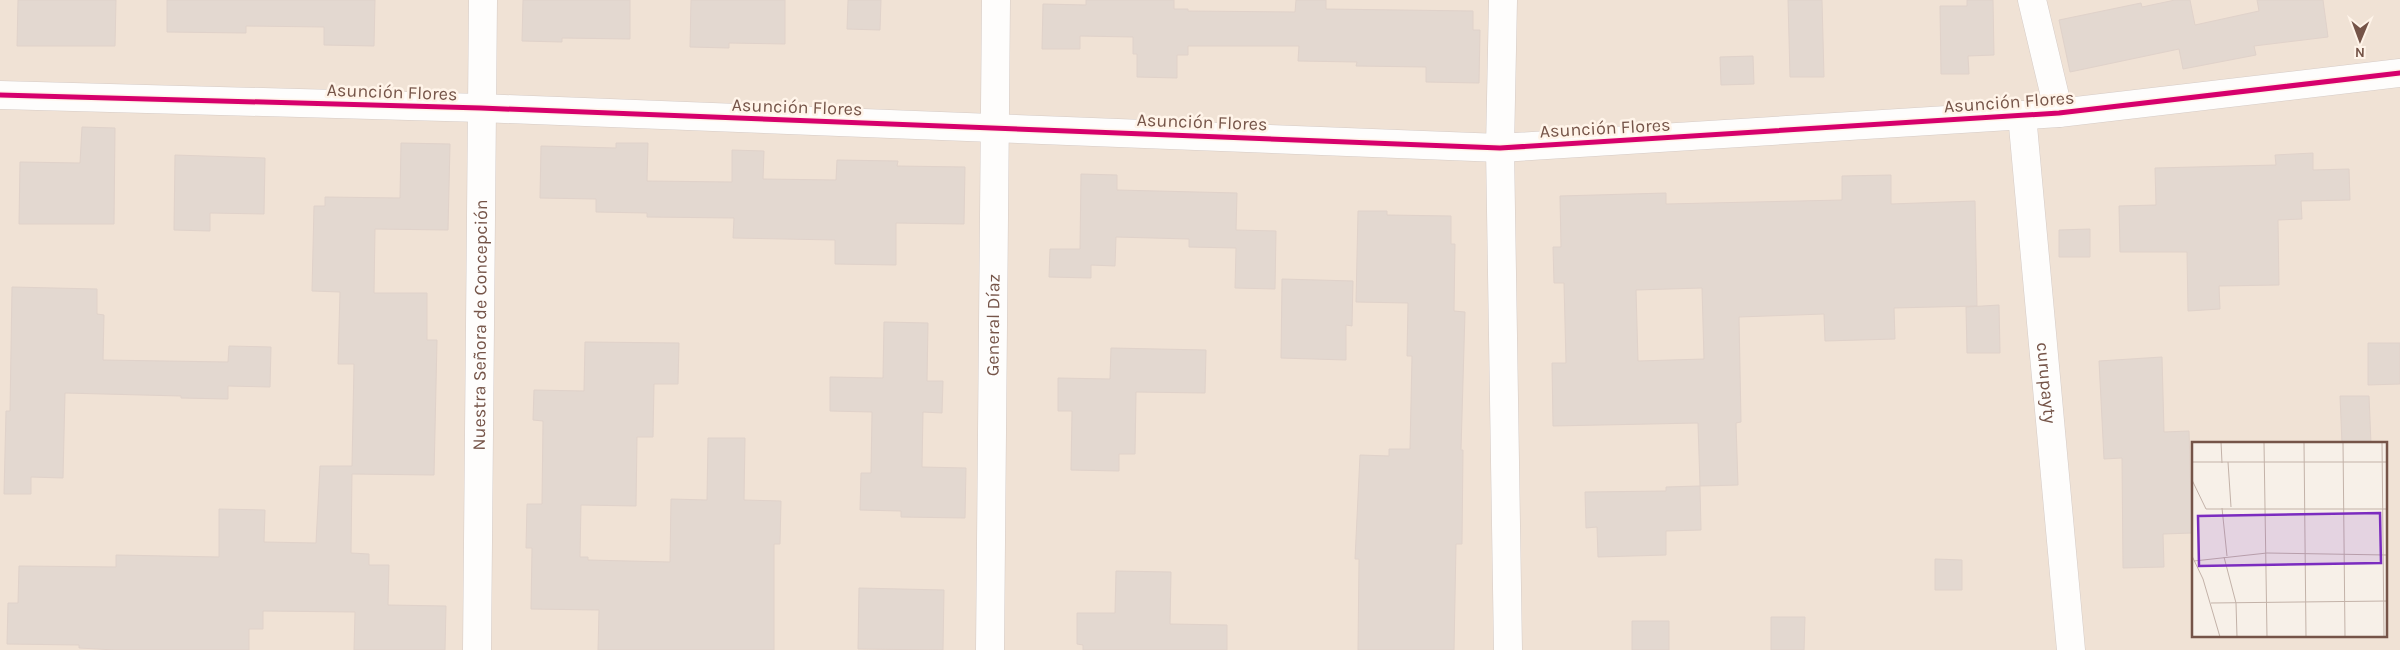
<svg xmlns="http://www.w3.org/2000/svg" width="2400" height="650" font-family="Karla,sans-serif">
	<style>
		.residential { fill: #f0e2d5; fill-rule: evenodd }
		.building { fill: #e3d8d0; stroke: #e0d2ca; fill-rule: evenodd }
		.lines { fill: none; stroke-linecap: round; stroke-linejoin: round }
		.minor-casing { stroke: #d5cbc6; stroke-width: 29 }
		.minor { stroke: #fefdfc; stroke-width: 28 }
		.cycleway-casing { stroke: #fff4e9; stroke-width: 8 }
		.cycleway { stroke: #d6006c; stroke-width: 5 }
		.labels { text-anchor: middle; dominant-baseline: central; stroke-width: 5; stroke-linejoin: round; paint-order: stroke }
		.street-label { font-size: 18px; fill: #755448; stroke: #fff4e9 }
		.inset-road { fill: none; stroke: #c3b2a8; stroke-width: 1 }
		.view { fill: #7b2cbf; fill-opacity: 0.15; stroke: #7b2cbf; stroke-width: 2.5 }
		.inset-edge { fill: none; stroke: #755448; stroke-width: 2.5 }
	</style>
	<rect width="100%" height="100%" fill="#f7f0e8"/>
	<path class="residential" d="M 0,0 L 2400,0 L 2400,650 L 0,650 ZM 2194,444 L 2386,444 L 2386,636 L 2194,636 Z"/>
	<path class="building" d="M 18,0 L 116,0 L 115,46 L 17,46 Z
		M 167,0 L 375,0 L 374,46 L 324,45 L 324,27 L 246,26 L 246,33 L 167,32 Z
		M 523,0 L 630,0 L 630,39 L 562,38 L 562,42 L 522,41 Z
		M 691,0 L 785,0 L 785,44 L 729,43 L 729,48 L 690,47 Z
		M 848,0 L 881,0 L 880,30 L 847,29 Z
		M 1086,0 L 1174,0 L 1174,9 L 1188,9 L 1188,11 L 1295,12 L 1296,0 L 1326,0 L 1326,9 L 1473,11 L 1473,30 L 1480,30 L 1479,83 L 1426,82 L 1426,67 L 1356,66 L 1357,62 L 1298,61 L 1299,46 L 1188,46 L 1188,55 L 1177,55 L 1177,78 L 1137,77 L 1137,54 L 1133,54 L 1133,37 L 1080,36 L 1080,49 L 1042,49 L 1043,4 L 1086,5 Z
		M 1788,0 L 1822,0 L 1824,77 L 1790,77 Z
		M 1967,0 L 1993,0 L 1994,55 L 1968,56 L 1969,74 L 1941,74 L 1940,6 L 1967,6 Z
		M 2175,0 L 2190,0 L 2195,25 L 2259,11 L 2257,0 L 2323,0 L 2328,37 L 2254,46 L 2256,55 L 2183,69 L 2179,49 L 2070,72 L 2059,20 L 2141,3 L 2142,7 Z
		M 1753,56 L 1754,84 L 1721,85 L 1720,57 Z
		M 82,127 L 115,128 L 114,224 L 19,224 L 20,162 L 80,163 Z
		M 401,143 L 450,144 L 448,230 L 375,229 L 374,293 L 427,293 L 427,340 L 437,340 L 434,475 L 352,474 L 351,553 L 369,554 L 369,565 L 389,565 L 388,605 L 446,606 L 445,650 L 354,650 L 355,612 L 263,611 L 263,629 L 249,629 L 249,650 L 115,650 L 79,648 L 79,645 L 7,644 L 8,603 L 18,603 L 19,566 L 116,567 L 116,555 L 219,557 L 219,509 L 265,510 L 264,542 L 316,543 L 320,466 L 352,466 L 354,364 L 338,364 L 340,292 L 312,291 L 314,206 L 325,206 L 325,197 L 400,198 Z
		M 616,143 L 648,143 L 647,181 L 732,182 L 732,150 L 764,151 L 763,179 L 836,180 L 837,160 L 898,161 L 897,166 L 965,167 L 964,224 L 896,223 L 896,265 L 835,264 L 835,240 L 733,238 L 734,218 L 647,217 L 647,213 L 596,212 L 596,199 L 540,198 L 541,146 L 616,148 Z
		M 2313,153 L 2313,170 L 2349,169 L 2350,200 L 2301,201 L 2302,219 L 2278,220 L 2279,285 L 2219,286 L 2220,309 L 2188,311 L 2187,252 L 2120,252 L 2119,206 L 2156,205 L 2155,168 L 2276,165 L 2275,155 Z
		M 175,155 L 265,158 L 264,214 L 210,213 L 210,231 L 174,230 Z
		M 1081,174 L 1117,175 L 1117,190 L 1237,193 L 1236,230 L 1276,231 L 1275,289 L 1235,288 L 1236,248 L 1189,247 L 1189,239 L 1116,237 L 1115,266 L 1091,265 L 1091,278 L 1049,277 L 1050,249 L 1080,249 Z
		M 1891,175 L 1891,204 L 1975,201 L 1977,306 L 1894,308 L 1895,339 L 1825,341 L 1824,314 L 1739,317 L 1741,422 L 1736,423 L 1738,485 L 1700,486 L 1698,423 L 1553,426 L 1552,363 L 1566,363 L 1564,283 L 1554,283 L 1553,247 L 1561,247 L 1560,196 L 1666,193 L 1666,204 L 1842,200 L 1842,176 ZM 1702,288 L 1704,359 L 1638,361 L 1636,290 Z
		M 1358,211 L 1387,211 L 1387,215 L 1451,216 L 1451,244 L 1455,244 L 1454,311 L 1465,312 L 1461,450 L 1463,450 L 1462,544 L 1456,544 L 1454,650 L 1358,650 L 1359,559 L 1355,559 L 1360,455 L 1389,456 L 1389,449 L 1410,449 L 1412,356 L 1407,356 L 1408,303 L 1356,302 Z
		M 2090,229 L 2090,257 L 2059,257 L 2059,230 Z
		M 1282,279 L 1353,281 L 1352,326 L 1346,325 L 1346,360 L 1281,358 Z
		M 12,287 L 97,289 L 97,314 L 104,315 L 103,360 L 228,362 L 229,346 L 271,347 L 270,387 L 228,386 L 228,399 L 181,398 L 181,396 L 65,393 L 63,478 L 31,477 L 31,494 L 4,494 L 6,411 L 10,411 Z
		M 1999,305 L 2000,353 L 1967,353 L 1966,307 Z
		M 884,322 L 928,323 L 927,381 L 943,381 L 942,413 L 923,412 L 922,467 L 966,468 L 965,518 L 901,517 L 901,511 L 860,510 L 861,473 L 871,473 L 872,412 L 830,411 L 830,377 L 883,378 Z
		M 585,342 L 679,343 L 678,384 L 654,384 L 653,437 L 637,437 L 636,506 L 581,505 L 580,557 L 588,557 L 588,560 L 670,562 L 671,499 L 707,500 L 708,438 L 745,438 L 744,500 L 781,501 L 780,544 L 774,544 L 774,650 L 598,650 L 599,610 L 531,609 L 532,548 L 526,548 L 527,504 L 542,504 L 543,421 L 533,420 L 534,390 L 584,391 Z
		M 2368,343 L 2400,343 L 2400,384 L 2368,385 Z
		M 1111,348 L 1206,350 L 1205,393 L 1136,392 L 1135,454 L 1119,454 L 1119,471 L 1071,470 L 1072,411 L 1058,411 L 1058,378 L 1110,379 Z
		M 2162,357 L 2164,432 L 2189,431 L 2192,533 L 2163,534 L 2164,567 L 2123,568 L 2122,458 L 2104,459 L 2099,361 Z
		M 2340,396 L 2369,396 L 2371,444 L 2342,444 Z
		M 1700,486 L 1701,530 L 1666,531 L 1666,555 L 1598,557 L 1597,527 L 1586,528 L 1585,492 L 1666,491 L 1666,487 Z
		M 1935,559 L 1962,560 L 1962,590 L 1935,590 Z
		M 1116,571 L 1171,572 L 1170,624 L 1227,625 L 1227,650 L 1083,650 L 1083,645 L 1077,644 L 1077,613 L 1115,613 Z
		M 859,588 L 944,590 L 943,650 L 858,649 Z
		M 1771,617 L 1805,617 L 1804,650 L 1771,650 Z
		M 1632,621 L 1669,621 L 1669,650 L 1632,650 Z"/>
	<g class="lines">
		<defs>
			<g id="minor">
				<path d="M 1503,0 L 1500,148 L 1508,650"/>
				<path d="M 2032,0 L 2059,113"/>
				<path d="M 0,95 L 481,108 L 1500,148 L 2059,113 L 2400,73"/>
				<path id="s1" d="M 2022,115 L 2071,650"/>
				<path id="s2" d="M 477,650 L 483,0"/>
				<path id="s3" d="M 990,650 L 996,0"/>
			</g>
		</defs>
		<use href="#minor" class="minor-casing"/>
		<use href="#minor" class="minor"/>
		<defs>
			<path id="cycleway" d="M 0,95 L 481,108 L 1500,148 L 2059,113 L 2400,73"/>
		</defs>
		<use href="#cycleway" class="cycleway-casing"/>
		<use href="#cycleway" class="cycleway"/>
	</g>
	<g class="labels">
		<g class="street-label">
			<text transform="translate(392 92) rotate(2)">Asunción Flores</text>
			<text transform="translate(2009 102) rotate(-4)">Asunción Flores</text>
			<text transform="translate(797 107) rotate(2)">Asunción Flores</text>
			<text transform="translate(1202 122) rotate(2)">Asunción Flores</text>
			<text transform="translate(1605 128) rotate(-3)">Asunción Flores</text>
			<text stroke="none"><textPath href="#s2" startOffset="325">Nuestra Señora de Concepción</textPath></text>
			<text stroke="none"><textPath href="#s3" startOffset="325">General Díaz</textPath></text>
			<text stroke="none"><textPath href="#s1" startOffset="269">curupayty</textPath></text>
		</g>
	</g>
	<g transform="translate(2192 442)">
		<rect width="195" height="195" fill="#f7f0e8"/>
		<path class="inset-road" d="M 29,0 L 30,21M 72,0 L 75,195M 112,0 L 114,195M 151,0 L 153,195M 190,0 L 192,195M 0,20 L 195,20M 36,20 L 39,65M 0,38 L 14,67 L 195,67M 30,66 L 35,114M 0,114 L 11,137 L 28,195M 32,115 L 44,161 L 45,195M 2,119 L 75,111 L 195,113M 19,161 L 195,159"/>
		<path class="view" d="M 188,71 L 189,121 L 7,124 L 6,74 Z"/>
		<rect width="195" height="195" class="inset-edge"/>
	</g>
	<g transform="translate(2360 40) rotate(181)" stroke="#fff4e9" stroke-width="4" paint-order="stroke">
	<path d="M0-4L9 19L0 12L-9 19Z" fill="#755448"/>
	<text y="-8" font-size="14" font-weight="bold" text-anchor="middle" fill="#755448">N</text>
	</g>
</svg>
